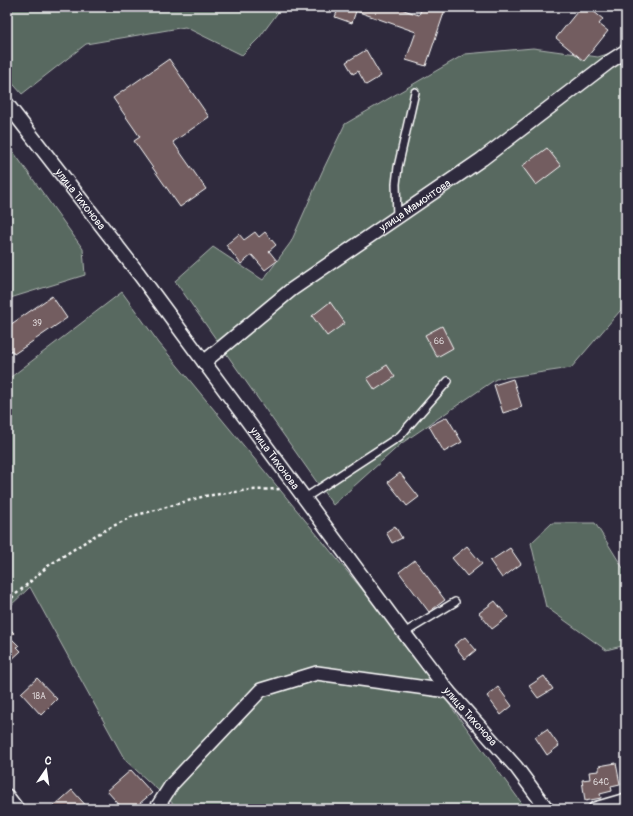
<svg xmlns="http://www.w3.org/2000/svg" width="633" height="816" font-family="Pangolin,sans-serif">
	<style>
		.green { fill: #596960; stroke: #acb4b0 }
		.building { fill: #735d60; stroke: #fff }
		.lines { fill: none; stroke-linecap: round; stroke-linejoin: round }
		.service-casing { stroke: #fff; stroke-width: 10 }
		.minor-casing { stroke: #fff; stroke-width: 16 }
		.path { stroke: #fff; stroke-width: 2.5; stroke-dasharray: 3 3; stroke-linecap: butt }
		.service { stroke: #2f2a3d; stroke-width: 7 }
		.minor { stroke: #2f2a3d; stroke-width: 13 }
		.labels { text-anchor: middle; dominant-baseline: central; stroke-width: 3.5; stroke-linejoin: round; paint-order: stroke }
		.number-label { font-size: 9px; fill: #dcd6d7 }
		.street-label { font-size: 11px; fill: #fff; stroke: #2f2a3d }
	</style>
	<rect width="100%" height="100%" fill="#2f2a3d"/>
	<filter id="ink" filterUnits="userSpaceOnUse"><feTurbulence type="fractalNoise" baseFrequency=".025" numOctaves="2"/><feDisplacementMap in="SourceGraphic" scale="8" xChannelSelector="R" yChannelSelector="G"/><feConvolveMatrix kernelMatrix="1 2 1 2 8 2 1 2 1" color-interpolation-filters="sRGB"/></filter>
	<g filter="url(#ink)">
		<path class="green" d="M 7,7 L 282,7 L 259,38 L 242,55 L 185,27 L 86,44 L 22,94 L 7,77 Z
			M 533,48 L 598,57 L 626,48 L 626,304 L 571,368 L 496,379 L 402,443 L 333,505 L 175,281 L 213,247 L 263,280 L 291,242 L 322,172 L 345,124 L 465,54 Z
			M 7,143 L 83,249 L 85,275 L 7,299 Z
			M 122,292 L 159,343 L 389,622 L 526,809 L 179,809 L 125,760 L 30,587 L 7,609 L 7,380 Z
			M 552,523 L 595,523 L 623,568 L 626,568 L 626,645 L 606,650 L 546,607 L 531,543 Z"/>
		<path class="building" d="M 339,7 L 395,7 L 419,15 L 422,7 L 446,7 L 426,66 L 406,60 L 416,32 L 356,11 L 352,23 L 335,17 Z
			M 581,7 L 588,7 L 603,19 L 599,24 L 608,31 L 584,61 L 556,38 Z
			M 366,50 L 381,76 L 366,85 L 358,71 L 353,74 L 346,62 Z
			M 169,59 L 209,117 L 173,142 L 206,189 L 180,207 L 134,141 L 140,137 L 113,98 Z
			M 547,148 L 561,166 L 536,185 L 522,166 Z
			M 255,232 L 259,237 L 265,232 L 276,245 L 269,251 L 277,261 L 265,270 L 252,255 L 241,264 L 226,245 L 239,234 L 244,240 Z
			M 52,296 L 67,318 L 14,354 L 7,344 L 7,327 Z
			M 330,302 L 345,323 L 327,336 L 312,316 Z
			M 442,326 L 453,348 L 437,357 L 425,335 Z
			M 387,365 L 395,377 L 375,390 L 367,378 Z
			M 513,379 L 522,407 L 503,413 L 494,385 Z
			M 447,417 L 462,442 L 444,452 L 429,426 Z
			M 400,473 L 419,497 L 407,506 L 388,482 Z
			M 395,526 L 402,538 L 392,543 L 386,532 Z
			M 467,546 L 482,564 L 467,576 L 452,558 Z
			M 510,548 L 521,564 L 502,578 L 490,561 Z
			M 415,560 L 445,600 L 429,612 L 399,572 Z
			M 495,601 L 508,617 L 492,629 L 479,613 Z
			M 7,626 L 14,633 L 10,637 L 19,646 L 17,647 L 21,651 L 8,663 L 7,662 Z
			M 465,637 L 476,650 L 465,659 L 454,645 Z
			M 544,676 L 553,689 L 538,698 L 529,686 Z
			M 37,678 L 57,699 L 41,715 L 21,693 Z
			M 498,687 L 512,706 L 501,715 L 487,696 Z
			M 547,729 L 559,746 L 547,755 L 535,737 Z
			M 616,763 L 620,784 L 611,786 L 612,791 L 600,794 L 601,798 L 585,801 L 582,780 L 590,779 L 589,772 L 599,771 L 599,766 Z
			M 131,770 L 152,793 L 133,809 L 123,809 L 107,791 Z
			M 72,790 L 89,809 L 57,809 L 54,806 Z"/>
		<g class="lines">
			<defs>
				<path id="service" d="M 397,217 L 396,184 L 398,167 L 415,92
					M 305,498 L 400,436 L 448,381
					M 404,633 L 455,602"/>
				<g id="minor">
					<path id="s1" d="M 7,104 L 139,274 L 404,633 L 448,691 L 516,767 L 547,809"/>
					<path id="s2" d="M 204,362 L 291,290 L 482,159 L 609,62 L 626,51"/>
					<path d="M 7,796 L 17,809"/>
					<path d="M 156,809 L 172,784 L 261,690 L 317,673 L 448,691"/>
					<path d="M 595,809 L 626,800"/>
				</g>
			</defs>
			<use href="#service" class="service-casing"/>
			<use href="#minor" class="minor-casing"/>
			<path class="path" d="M 7,602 L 48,566 L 96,535 L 133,516 L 163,508 L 205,496 L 250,490 L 282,489"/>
			<use href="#service" class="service"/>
			<use href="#minor" class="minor"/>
		</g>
	</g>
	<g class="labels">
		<g class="number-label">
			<text x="37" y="323">39</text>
			<text x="439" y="341">66</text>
			<text x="39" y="696">18А</text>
			<text x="601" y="782">64С</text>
		</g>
		<g class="street-label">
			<text stroke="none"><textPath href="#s1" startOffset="120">улица Тихонова</textPath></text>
			<text stroke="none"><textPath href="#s2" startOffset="263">улица Мамонтова</textPath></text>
			<text stroke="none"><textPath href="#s1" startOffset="444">улица Тихонова</textPath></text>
			<text stroke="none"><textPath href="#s1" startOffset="768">улица Тихонова</textPath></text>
		</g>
	</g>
	<rect width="633" height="816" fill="none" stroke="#2f2a3d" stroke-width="24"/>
	<rect x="12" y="12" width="609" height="792" fill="none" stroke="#fff" stroke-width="1.5" filter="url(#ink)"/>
	<g transform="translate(46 770) rotate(13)" stroke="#2f2a3d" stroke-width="3" paint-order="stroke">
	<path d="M0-3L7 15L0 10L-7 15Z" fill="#ffffff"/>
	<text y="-6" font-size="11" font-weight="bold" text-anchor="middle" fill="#ffffff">С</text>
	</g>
</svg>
